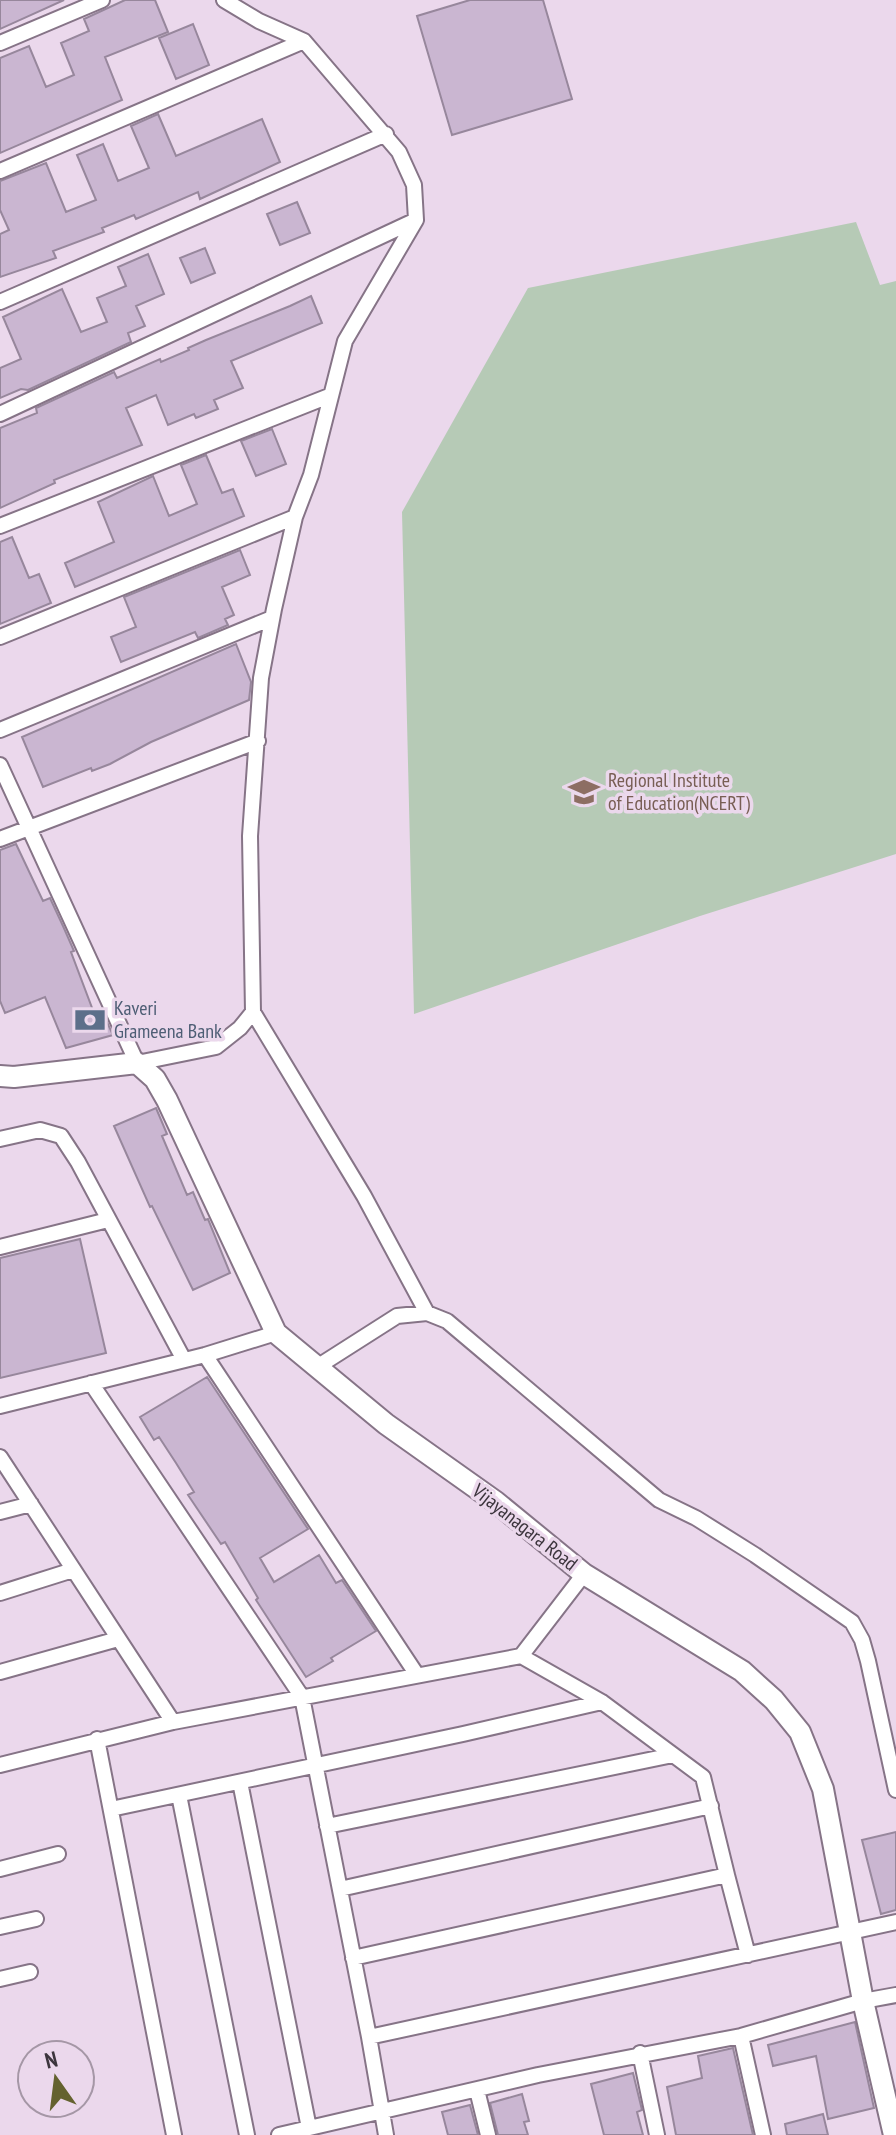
<svg xmlns="http://www.w3.org/2000/svg" width="896" height="2135" font-family="'PT Sans Narrow',sans-serif">
	<style>
		.green { fill: #b6cab6 }
		.building { fill: #cab6d1; stroke: #97879c; stroke-width: 2 }
		.lines { fill: none; stroke-linecap: round; stroke-linejoin: round }
		.street-casing { stroke: #867487; stroke-width: 18 }
		.secondary-casing { stroke: #867487; stroke-width: 24 }
		.street { stroke: #fff; stroke-width: 14 }
		.secondary { stroke: #fff; stroke-width: 20 }
		.labels { text-anchor: middle; dominant-baseline: central; stroke-width: 7; stroke-linejoin: round; paint-order: stroke }
		.education-label { font-size: 20px; fill: #785e54; stroke: #ebd8ec; text-anchor: start }
		.service-label { font-size: 20px; fill: #4e5e75; stroke: #ebd8ec; text-anchor: start }
		.street-label { font-size: 20px; fill: #3c353d; stroke: #ebd8ec }
	</style>
	<rect width="100%" height="100%" fill="#ebd8ec"/>
	<path class="green" d="M 856,222 L 880,285 L 896,281 L 896,854 L 700,916 L 414,1014 L 402,512 L 528,288 Z"/>
	<path class="building" d="M 0,0 L 64,0 L 0,29 Z
		M 125,0 L 155,0 L 168,32 L 105,57 L 122,100 L 0,153 L 0,58 L 29,46 L 46,87 L 74,75 L 61,43 L 89,31 L 84,19 Z
		M 470,0 L 543,0 L 572,99 L 452,135 L 417,16 Z
		M 193,24 L 209,65 L 176,79 L 159,38 Z
		M 158,114 L 176,156 L 262,119 L 280,162 L 200,199 L 198,192 L 136,219 L 134,215 L 102,228 L 104,232 L 53,251 L 56,258 L 0,277 L 0,234 L 9,230 L 0,210 L 0,181 L 46,163 L 66,212 L 96,200 L 77,155 L 103,144 L 118,181 L 149,168 L 131,126 Z
		M 297,202 L 310,233 L 280,245 L 267,214 Z
		M 205,248 L 215,273 L 191,283 L 180,258 Z
		M 148,254 L 164,294 L 136,306 L 145,326 L 128,333 L 131,342 L 28,390 L 21,389 L 0,398 L 0,368 L 21,359 L 3,317 L 62,289 L 81,332 L 107,322 L 97,298 L 126,286 L 118,267 Z
		M 311,296 L 322,323 L 231,361 L 243,388 L 214,400 L 218,409 L 196,418 L 194,414 L 168,425 L 156,395 L 126,408 L 142,445 L 54,480 L 55,483 L 0,508 L 0,428 L 37,413 L 36,408 L 114,372 L 117,378 L 160,359 L 161,362 L 189,350 L 188,348 L 206,340 L 290,306 Z
		M 272,429 L 286,464 L 256,476 L 241,441 Z
		M 206,455 L 222,493 L 233,489 L 244,516 L 75,587 L 65,563 L 114,542 L 98,502 L 153,476 L 169,516 L 197,504 L 181,465 Z
		M 12,537 L 29,578 L 39,574 L 51,603 L 0,624 L 0,542 Z
		M 240,550 L 250,575 L 222,587 L 234,615 L 225,619 L 228,625 L 198,638 L 195,632 L 121,662 L 111,637 L 136,627 L 124,597 Z
		M 236,644 L 251,682 L 249,700 L 151,742 L 110,764 L 92,771 L 91,768 L 43,787 L 22,737 Z
		M 16,844 L 43,901 L 50,898 L 63,926 L 74,951 L 71,952 L 94,1013 L 101,1009 L 113,1035 L 66,1048 L 45,997 L 5,1013 L 0,1001 L 0,850 Z
		M 156,1108 L 167,1134 L 162,1136 L 187,1195 L 193,1192 L 205,1220 L 208,1219 L 230,1273 L 193,1290 L 152,1206 L 150,1207 L 114,1126 Z
		M 80,1239 L 106,1353 L 0,1378 L 0,1258 Z
		M 207,1377 L 308,1529 L 260,1558 L 274,1582 L 319,1555 L 336,1583 L 342,1580 L 376,1631 L 331,1658 L 333,1661 L 306,1677 L 256,1600 L 258,1598 L 225,1542 L 221,1544 L 188,1495 L 194,1492 L 176,1463 L 159,1437 L 154,1440 L 140,1417 Z
		M 896,1832 L 896,1910 L 881,1914 L 862,1840 Z
		M 855,2022 L 874,2108 L 828,2119 L 816,2056 L 773,2066 L 768,2045 Z
		M 733,2048 L 753,2135 L 676,2135 L 667,2087 L 702,2078 L 698,2056 Z
		M 633,2073 L 642,2110 L 637,2112 L 643,2135 L 604,2135 L 591,2084 Z
		M 522,2094 L 529,2121 L 524,2122 L 528,2135 L 498,2135 L 490,2103 Z
		M 470,2105 L 478,2135 L 448,2135 L 442,2112 Z
		M 823,2114 L 828,2135 L 787,2135 L 785,2124 Z"/>
	<g class="lines">
		<defs>
			<path id="street" d="M 0,43 L 102,0
				M 0,171 L 304,41
				M 0,302 L 386,134
				M 0,414 L 416,220
				M 0,526 L 329,396
				M 0,637 L 295,517
				M 0,730 L 272,618
				M 0,765 L 137,1063 L 216,1047 L 240,1028 L 253,1012 L 250,836 L 261,678 L 274,609 L 295,517 L 311,475 L 345,341 L 416,220 L 414,185 L 399,152 L 304,41 L 259,21 L 224,0
				M 0,839 L 258,741
				M 253,1012 L 364,1196 L 427,1313
				M 0,1139 L 40,1130 L 61,1136 L 78,1162 L 184,1360
				M 0,1247 L 108,1220
				M 205,1355 L 417,1675
				M 317,1367 L 397,1316 L 427,1313 L 447,1321 L 659,1500 L 696,1518 L 755,1555 L 852,1622 L 862,1640 L 868,1661 L 896,1790
				M 91,1383 L 302,1697 L 369,2037 L 386,2135
				M 0,1406 L 205,1355 L 276,1333
				M 0,1457 L 173,1722
				M 0,1512 L 31,1504
				M 0,1593 L 73,1570
				M 521,1656 L 602,1702 L 703,1777 L 727,1875
				M 0,1672 L 118,1639
				M 97,1739 L 174,2135
				M 0,1765 L 173,1722 L 521,1656 L 584,1574
				M 240,1782 L 309,2128
				M 179,1795 L 247,2135
				M 111,1809 L 463,1734 L 602,1702
				M 327,1826 L 673,1755
				M 0,1869 L 58,1854
				M 340,1889 L 711,1806
				M 0,1927 L 36,1919
				M 353,1958 L 727,1875 L 748,1955
				M 0,1979 L 30,1972
				M 741,2036 L 763,2135
				M 369,2037 L 896,1922
				M 640,2053 L 657,2135
				M 477,2090 L 488,2135
				M 279,2135 L 538,2075 L 741,2036 L 863,2001 L 896,1995"/>
			<path id="secondary" d="M 0,1076 L 14,1077 L 137,1063 L 155,1079 L 167,1100 L 276,1333 L 386,1424 L 496,1502 L 584,1574 L 742,1671 L 774,1700 L 800,1732 L 823,1789 L 863,2001 L 894,2135"/>
		</defs>
		<use href="#street" class="street-casing"/>
		<use href="#secondary" class="secondary-casing"/>
		<use href="#street" class="street"/>
		<use href="#secondary" class="secondary"/>
	</g>
	<defs>
		<symbol id="university-bare" viewBox="-9 -9 18 18"><path d="M0-5L7-2L0 1L-7-2ZM-4 1L0 2.5L4 1V4Q0 6-4 4Z" fill="#8d6e63" stroke="#ebd8ec" stroke-width="2.5" paint-order="stroke"/></symbol>
		<symbol id="bank-bare" viewBox="-9 -9 18 18"><path d="M-6-4H6V4H-6ZM0-2.3a2.3 2.3 0 1 0 0 4.6a2.3 2.3 0 1 0 0-4.6Z" fill="#5c6f8a" stroke="#ebd8ec" stroke-width="2.5" paint-order="stroke"/></symbol>
	</defs>
	<g fill-rule="evenodd">
		<use href="#university-bare" x="562" y="770" width="44" height="44"/>
		<use href="#bank-bare" x="68" y="998" width="44" height="44"/>
	</g>
	<g class="labels">
		<g class="education-label">
			<text x="608" y="780">Regional Institute<tspan x="608" dy="23">of Education(NCERT)</tspan></text>
		</g>
		<g class="service-label">
			<text x="114" y="1008">Kaveri<tspan x="114" dy="23">Grameena Bank</tspan></text>
		</g>
		<g class="street-label">
			<text transform="translate(525 1527) rotate(38)">Vijayanagara Road</text>
		</g>
	</g>
	<g transform="translate(56 2079) rotate(346)"><circle r="38" fill="#ebd8ec" stroke="#a597a6" stroke-width="2"/>
	<path d="M0-6L14 30L0 20L-14 30Z" fill="#64622f"/>
	<text y="-12" font-size="22" font-weight="bold" text-anchor="middle" fill="#3c353d">N</text>
	</g>
</svg>
